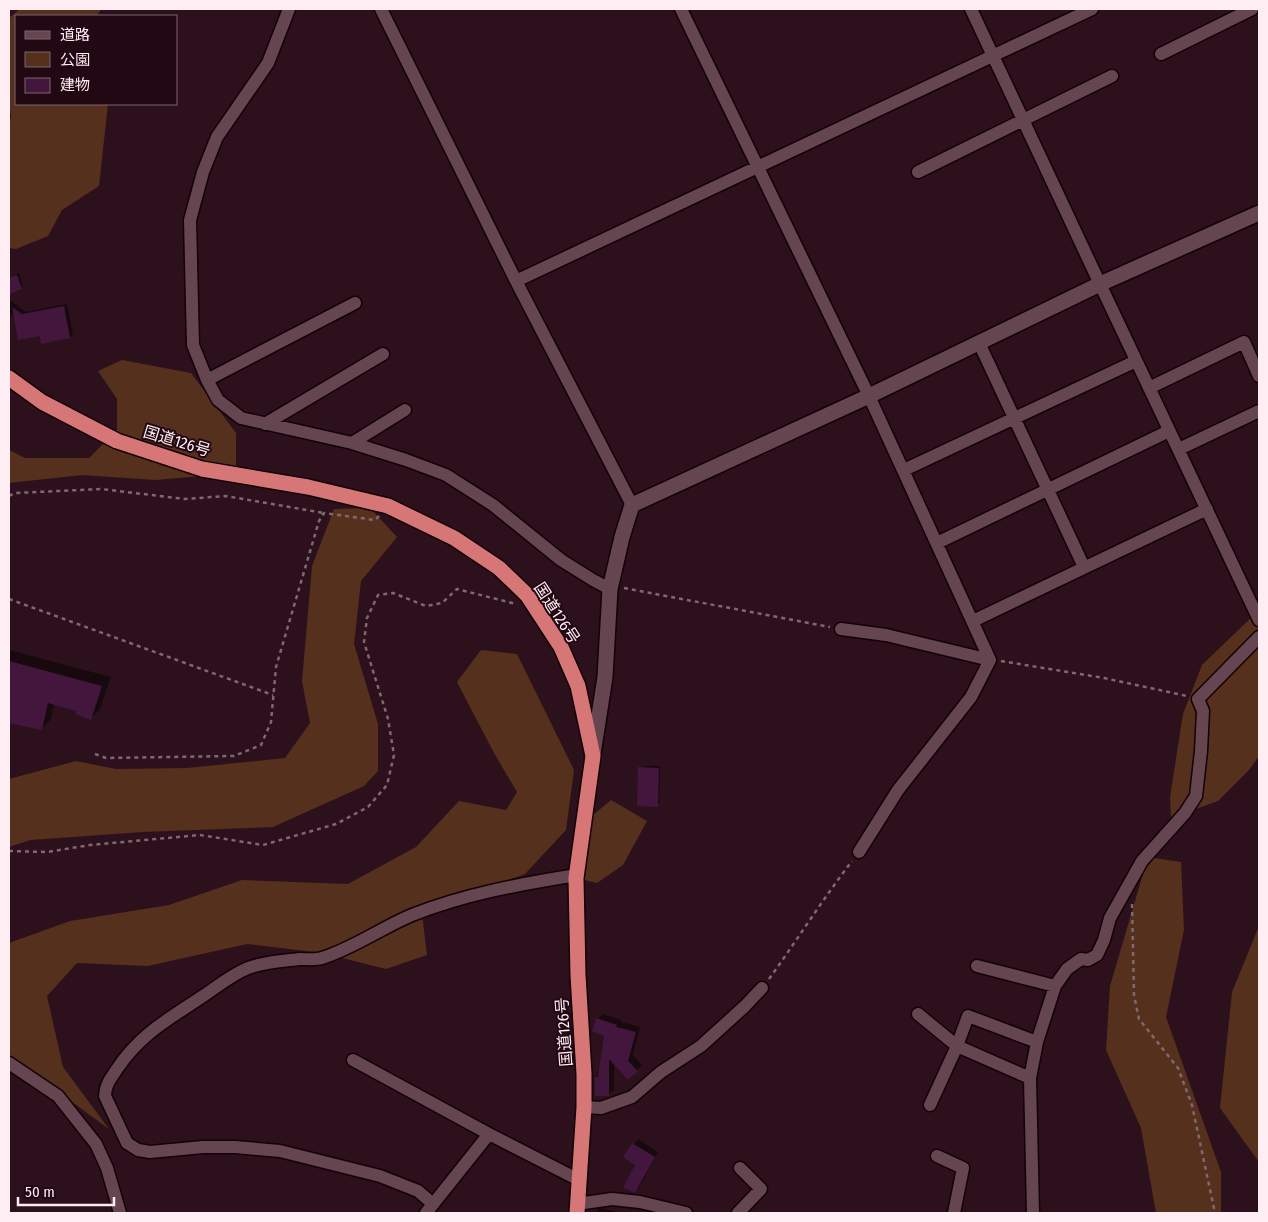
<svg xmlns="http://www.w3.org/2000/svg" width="1268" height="1222" font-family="'Fira Sans Condensed','Noto Sans JP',sans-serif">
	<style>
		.green { fill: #55301d }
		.shadow { fill: #0007 }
		.building { fill: #43173d }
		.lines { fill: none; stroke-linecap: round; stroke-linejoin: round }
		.minor-casing { stroke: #130106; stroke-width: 15 }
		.tertiary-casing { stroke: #130106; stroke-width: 18 }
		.trunk-casing { stroke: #130106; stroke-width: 18 }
		.path { stroke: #7f6871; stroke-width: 2.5; stroke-dasharray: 4 4; stroke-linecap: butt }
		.minor { stroke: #654550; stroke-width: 12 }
		.tertiary { stroke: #654550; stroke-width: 15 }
		.trunk { stroke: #d67676; stroke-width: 15 }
		.labels { text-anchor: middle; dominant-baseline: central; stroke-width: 4; stroke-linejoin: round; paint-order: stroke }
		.street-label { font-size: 16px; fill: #feedf2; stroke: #220813 }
	</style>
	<rect width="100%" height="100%" fill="#2c111c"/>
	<path class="green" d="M 20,9 L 101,9 L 97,16 L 16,16 L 16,104 L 108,104 L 99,186 L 62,210 L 48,236 L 16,249 L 9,248 L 9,129 L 11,115 L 9,109 L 9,18 Z
		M 122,360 L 191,373 L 236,433 L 236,473 L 156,480 L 82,475 L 9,483 L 9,450 L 25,458 L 89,458 L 117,430 L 117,399 L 98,371 Z
		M 370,508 L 397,537 L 361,581 L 354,644 L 378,724 L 378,771 L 364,786 L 273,827 L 143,832 L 30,840 L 9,847 L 9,779 L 76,761 L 116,769 L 187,768 L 285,758 L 310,723 L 302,681 L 312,566 L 334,509 Z
		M 1259,610 L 1259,756 L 1249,770 L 1218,801 L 1171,818 L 1170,797 L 1183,714 L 1202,665 Z
		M 481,650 L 517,654 L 574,770 L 566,830 L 525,874 L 451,901 L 422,914 L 427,955 L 386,969 L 322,953 L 247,944 L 148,966 L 77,963 L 47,996 L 63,1067 L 109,1129 L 9,1056 L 9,943 L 70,921 L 169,905 L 242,880 L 348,884 L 416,847 L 459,801 L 506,810 L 517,792 L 494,753 L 457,682 Z
		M 611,800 L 647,821 L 623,865 L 597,883 L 584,880 L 593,815 Z
		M 1148,857 L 1181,862 L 1184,930 L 1166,1017 L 1221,1172 L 1221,1213 L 1156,1213 L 1141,1128 L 1106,1050 L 1110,986 Z
		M 1259,926 L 1259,1162 L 1220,1108 L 1232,992 Z"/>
	<path class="shadow" d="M 19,273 L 23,286 L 9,292 L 9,277 Z
		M 10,300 L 26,312 L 67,304 L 73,334 L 70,337 L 41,335 L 14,312 L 9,319 Z
		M 9,650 L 111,677 L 100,709 L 91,718 L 78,710 L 54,704 L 51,719 L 42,728 L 9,722 Z
		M 642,766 L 660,766 L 659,803 L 657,806 L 639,768 Z
		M 603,1014 L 621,1020 L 621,1022 L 640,1027 L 633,1055 L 642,1065 L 628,1078 L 614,1062 L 614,1090 L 608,1095 L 596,1077 L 600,1073 L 606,1035 L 598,1019 Z
		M 638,1139 L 658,1152 L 639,1188 L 635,1192 L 637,1164 L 625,1157 Z
		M 599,1208 L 617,1212 L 617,1213 L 595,1213 Z"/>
	<path class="building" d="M 17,275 L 22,289 L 9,294 L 9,277 Z
		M 64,306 L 70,338 L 41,344 L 40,336 L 18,340 L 12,307 L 22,314 Z
		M 9,661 L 102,686 L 91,720 L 75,714 L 76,711 L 48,703 L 42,730 L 9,723 Z
		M 638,767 L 659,768 L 658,807 L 637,806 Z
		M 596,1018 L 617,1025 L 616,1027 L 636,1032 L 628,1061 L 638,1071 L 628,1080 L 609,1059 L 609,1096 L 595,1096 L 595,1077 L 598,1077 L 604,1036 L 592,1031 Z
		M 632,1143 L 655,1157 L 635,1193 L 623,1188 L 635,1165 L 623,1157 Z"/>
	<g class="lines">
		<defs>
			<path id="minor" d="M 289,9 L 268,63 L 217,137 L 203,172 L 190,220 L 193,345 L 207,380 L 218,400 L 241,418 L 352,443 L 406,460 L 446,475 L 493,505 L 561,560 L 593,580 L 610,589
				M 381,9 L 516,281 L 632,505
				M 681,9 L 869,396 L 990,660
				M 971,9 L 1100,284 L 1259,620
				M 1161,54 L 1252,9
				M 918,172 L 1112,76
				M 516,281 L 1092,9
				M 979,343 L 1084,567
				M 207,380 L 355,303
				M 1149,388 L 1244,342 L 1259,376
				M 265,424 L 383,354
				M 352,443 L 405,410
				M 1179,449 L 1259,411
				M 904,470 L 1136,361
				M 937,543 L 1169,431
				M 973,621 L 1207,509
				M 841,629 L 886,635 L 990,660
				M 859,852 L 898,790 L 971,697 L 990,660
				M 977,966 L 1055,986
				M 918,1014 L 957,1046 L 1030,1078
				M 353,1060 L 489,1134 L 579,1180
				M 9,1063 L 58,1096 L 96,1144 L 107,1168 L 120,1213
				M 930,1105 L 957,1046 L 968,1016 L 1037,1042
				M 584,1107 L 601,1108 L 632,1097 L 661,1072 L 701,1046 L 745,1006 L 762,988
				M 937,1156 L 963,1168 L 954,1213
				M 433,1204 L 418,1191 L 380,1176 L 280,1151 L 235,1147 L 203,1147 L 150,1152 L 138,1150 L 127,1143 L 105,1096 C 105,1085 111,1078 117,1069 C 140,1034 169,1019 203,996 C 218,986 231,975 248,968 C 264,962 283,961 300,959 C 307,959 315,960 322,958 C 354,948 381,928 412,915 C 465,894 520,884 577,875
				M 577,1204 L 612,1199 L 640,1202 L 686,1213
				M 426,1213 L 489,1134
				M 738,1213 L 761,1189 L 740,1168
				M 1033,1213 L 1030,1078 L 1037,1042 L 1055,986 L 1067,969 L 1081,959 L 1088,960 L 1097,955 L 1104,940 L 1110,918 L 1142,861 L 1185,813 L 1196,796 L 1201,751 L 1203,711 L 1198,699 L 1259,637"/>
			<path id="tertiary" d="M 593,754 L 605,677 L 610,589 L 622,537 L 632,505 L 869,396 L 1100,284 L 1259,213"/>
			<path id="trunk" d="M 9,378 L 42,402 L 117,441 L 202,469 L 308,487 L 388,506 L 454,538 L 499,568 L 527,595 L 561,647 L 578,686 L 593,756 L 576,878 L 578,975 L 584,1074 L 584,1107 L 577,1213"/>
		</defs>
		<use href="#minor" class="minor-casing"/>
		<use href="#tertiary" class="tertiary-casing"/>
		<use href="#trunk" class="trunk-casing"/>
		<path class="path" d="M 9,496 L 15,493 L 101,489 L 185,499 L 226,496 L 324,513
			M 624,588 L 830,627
			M 9,599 L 273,695
			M 1001,661 L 1104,678 L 1187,696
			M 95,754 L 106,758 L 234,756 L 261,745 L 271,722 L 276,667 L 319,521 L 324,513 L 375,520 L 379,516
			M 9,851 L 47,852 L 90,845 L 200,835 L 263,845 L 336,824 L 368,807 L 387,785 L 394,755 L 388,719 L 364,642 L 367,618 L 378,595 L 393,593 L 426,606 L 442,603 L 457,589 L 516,604
			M 1132,904 L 1134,995 L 1139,1019 L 1178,1068 L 1192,1105 L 1215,1213
			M 769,979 C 797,940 823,899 852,861"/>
		<use href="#minor" class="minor"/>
		<use href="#tertiary" class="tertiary"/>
		<use href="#trunk" class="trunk"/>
	</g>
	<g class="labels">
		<g class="street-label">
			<text transform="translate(177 441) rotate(17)">国道126号</text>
			<text transform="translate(557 613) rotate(57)">国道126号</text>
			<text transform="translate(564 1032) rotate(-94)">国道126号</text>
		</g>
	</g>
	<rect width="1268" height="1222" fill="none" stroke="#feedf2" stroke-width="20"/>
	<rect x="15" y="15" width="162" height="90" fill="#220813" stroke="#7a646c"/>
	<rect x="25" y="31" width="25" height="8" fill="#654550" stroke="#7a646c"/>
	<text x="60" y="40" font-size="15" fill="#feedf2">道路</text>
	<rect x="25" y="52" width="25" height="15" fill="#55301d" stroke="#7a646c"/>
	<text x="60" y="65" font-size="15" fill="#feedf2">公園</text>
	<rect x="25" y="78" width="25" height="15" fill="#43173d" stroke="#7a646c"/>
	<text x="60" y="90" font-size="15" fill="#feedf2">建物</text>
	<path d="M18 1197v8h96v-8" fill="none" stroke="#feedf2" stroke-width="2.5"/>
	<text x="25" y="1197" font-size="15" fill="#feedf2" stroke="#220813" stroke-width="4" paint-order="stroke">50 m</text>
</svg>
